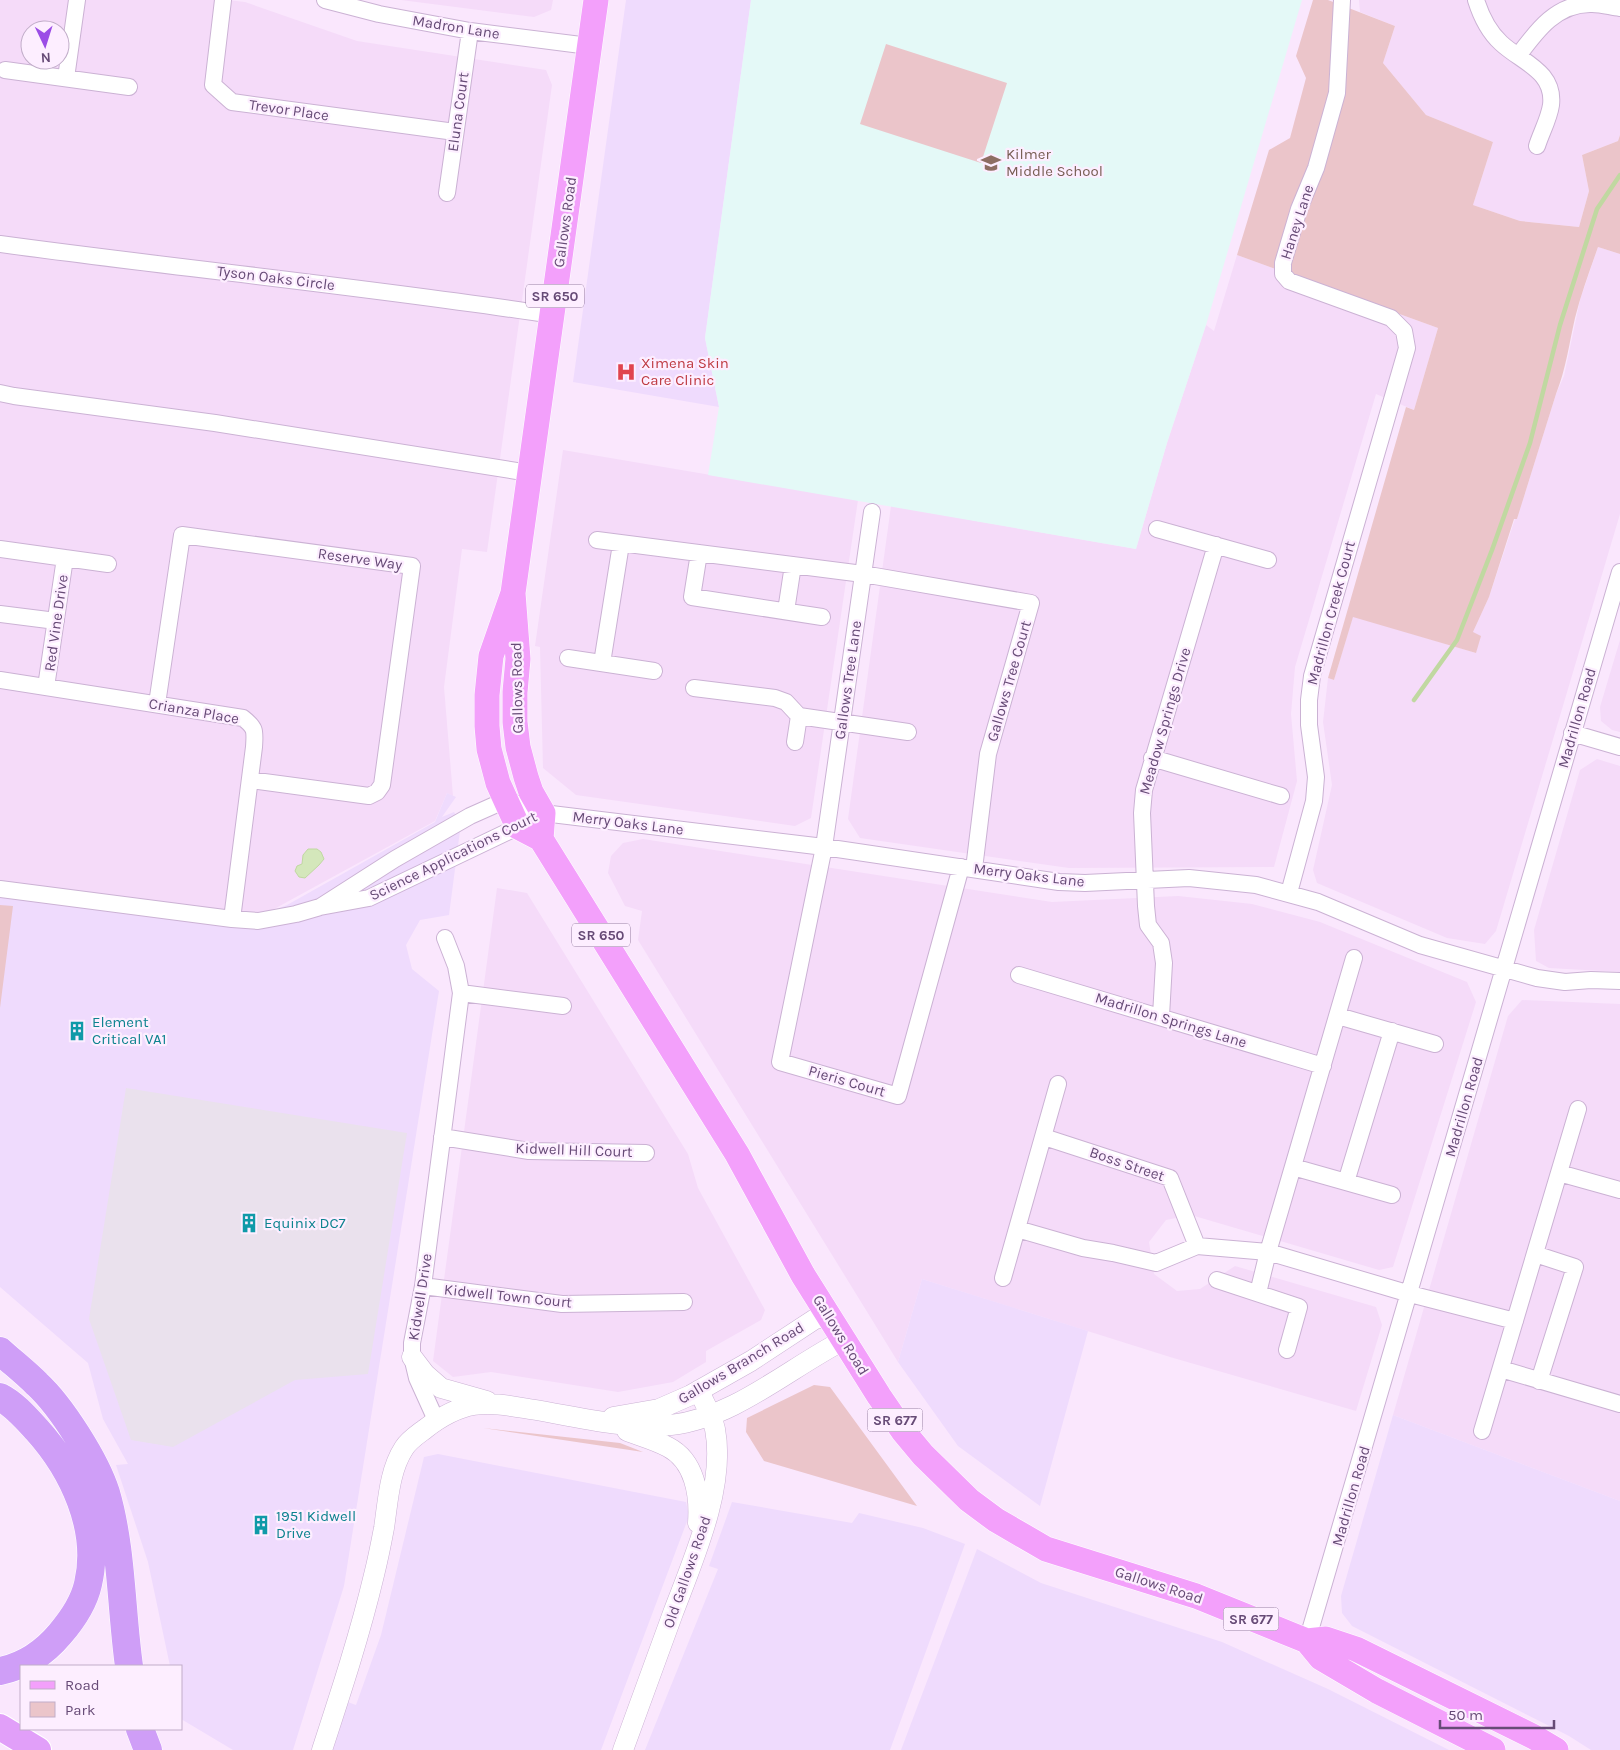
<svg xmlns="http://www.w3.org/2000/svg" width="1620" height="1750" font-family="Karla,sans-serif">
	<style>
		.residential { fill: #f5dbf9; fill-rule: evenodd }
		.commercial { fill: #efdbfd }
		.industrial { fill: #eae1ed }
		.education { fill: #e4f9f7 }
		.green { fill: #ebc5ca }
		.water { fill: #d4e7bb; stroke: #c0d8a1 }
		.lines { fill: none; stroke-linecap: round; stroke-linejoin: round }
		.stream { stroke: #c0d8a1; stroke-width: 4.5 }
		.minor-casing { stroke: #cbb2d4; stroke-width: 18 }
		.tertiary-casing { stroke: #cbb2d4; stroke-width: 21 }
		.primary-casing { stroke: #fff; stroke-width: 26 }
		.trunk-casing { stroke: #fff; stroke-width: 28 }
		.motorway-casing { stroke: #fff; stroke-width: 29 }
		.minor { stroke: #fff; stroke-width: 16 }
		.tertiary { stroke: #fff; stroke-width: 20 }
		.primary { stroke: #f3a0fb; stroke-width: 25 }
		.trunk { stroke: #e19ff9; stroke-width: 26 }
		.motorway { stroke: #cf9ef7; stroke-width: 28 }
		.labels { text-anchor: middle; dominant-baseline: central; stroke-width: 4.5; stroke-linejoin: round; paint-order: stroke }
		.shield { fill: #fdeeff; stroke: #947ca0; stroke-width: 1 }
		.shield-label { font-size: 14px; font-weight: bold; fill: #674b77 }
		.street-label { font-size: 15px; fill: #674b77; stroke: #fdeeff }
		.education-label { font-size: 15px; fill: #785e54; stroke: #fdeeff; text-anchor: start }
		.health-label { font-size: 15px; fill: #be3a42; stroke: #fdeeff; text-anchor: start }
		.culture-label { font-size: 15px; fill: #0d838f; stroke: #fdeeff; text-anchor: start }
	</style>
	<rect width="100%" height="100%" fill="#fae7fd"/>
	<path class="residential" d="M 0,0 L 228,0 L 245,2 L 357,41 L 546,70 L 552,85 L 487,552 L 462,549 L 444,687 L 453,796 L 447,793 L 435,821 L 265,914 L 0,889 ZM 30,30 L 60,30 L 60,60 L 30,60 Z
		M 401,0 L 553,0 L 551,10 L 534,17 Z
		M 1359,0 L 1620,0 L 1620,135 L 1618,141 L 1582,155 L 1589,191 L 1579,227 L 1520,221 L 1473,205 L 1493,142 L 1426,115 L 1383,63 L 1395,26 L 1360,12 Z
		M 1598,247 L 1620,254 L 1620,514 L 1496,931 L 1485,944 L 1447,938 L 1317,883 L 1313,870 L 1332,785 L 1323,722 L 1328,678 L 1334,680 L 1353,616 L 1476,653 L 1473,632 L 1489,597 L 1515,519 L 1517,519 L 1556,394 L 1564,376 L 1580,300 Z
		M 1237,255 L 1438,328 L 1414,410 L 1376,394 L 1295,667 L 1291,714 L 1297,781 L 1274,867 L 1069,868 L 860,838 L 848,819 L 891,506 L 1136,549 L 1167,443 L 1206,325 L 1214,331 Z
		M 563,450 L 858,500 L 811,818 L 795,826 L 576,795 L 543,768 L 540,647 L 535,646 Z
		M 1620,640 L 1620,732 L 1612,730 L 1601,721 L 1600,707 Z
		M 1597,759 L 1620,766 L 1620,972 L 1549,968 L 1536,961 L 1534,930 L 1580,770 Z
		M 643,839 L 1052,902 L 1178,896 L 1252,904 L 1320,922 L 1467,982 L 1476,1002 L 1393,1267 L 1379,1270 L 1191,1215 L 1166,1220 L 1149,1242 L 1154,1274 L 1177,1291 L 1200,1289 L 1235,1266 L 1376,1307 L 1382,1325 L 1356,1411 L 1170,1357 L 922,1279 L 898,1362 L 638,940 L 642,911 L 625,906 L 608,873 L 611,856 L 623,843 Z
		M 497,888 L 527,893 L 688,1154 L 698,1188 L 765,1310 L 761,1320 L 706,1351 L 706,1362 L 673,1382 L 618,1392 L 491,1372 L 453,1377 L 433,1361 Z
		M 1522,1000 L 1620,1004 L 1620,1501 L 1393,1415 L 1508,1016 Z"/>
	<path class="commercial" d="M 626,0 L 751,0 L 705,338 L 719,407 L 573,382 Z
		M 447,793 L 456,797 L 442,817 L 454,812 L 461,823 L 449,915 L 420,920 L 406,945 L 412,969 L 439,991 L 344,1586 L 293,1750 L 233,1750 L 181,1719 L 181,1666 L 170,1666 L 148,1562 L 116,1465 L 128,1464 L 103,1419 L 88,1363 L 0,1287 L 0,888 L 259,916 L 287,905 L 435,822 Z
		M 922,1279 L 1088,1331 L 1040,1506 L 958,1446 L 898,1362 Z
		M 1393,1415 L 1620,1501 L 1620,1750 L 1591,1750 L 1569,1736 L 1352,1626 L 1342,1613 L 1341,1596 Z
		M 438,1454 L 686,1502 L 689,1516 L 601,1750 L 326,1750 L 342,1700 L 356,1705 L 381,1635 L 424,1457 Z
		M 732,1502 L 852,1523 L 859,1513 L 923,1528 L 965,1544 L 890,1750 L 645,1750 L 718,1569 L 709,1566 Z
		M 977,1549 L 1041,1583 L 1222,1642 L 1328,1689 L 1449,1750 L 901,1750 Z"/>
	<path class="industrial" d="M 126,1088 L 407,1133 L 368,1374 L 295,1380 L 173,1447 L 131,1440 L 89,1319 Z"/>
	<path class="education" d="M 751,0 L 1302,0 L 1206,325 L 1167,443 L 1136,549 L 708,475 L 719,407 L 705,338 Z"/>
	<path class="green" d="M 1313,0 L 1328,0 L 1395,26 L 1383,63 L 1426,115 L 1493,142 L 1473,205 L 1520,221 L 1579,227 L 1589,191 L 1582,155 L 1618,141 L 1620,135 L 1620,254 L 1598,247 C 1590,270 1581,294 1575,318 C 1569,344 1566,369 1556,394 L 1517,519 L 1514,519 L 1489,597 L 1473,632 L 1481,636 L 1476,653 L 1353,617 L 1334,680 L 1328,678 L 1406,407 L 1414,410 L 1438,328 L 1237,255 L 1269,150 L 1290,138 L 1306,78 L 1296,56 Z
		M 886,44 L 1007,83 L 981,163 L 860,124 Z
		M 0,905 L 13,906 L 0,1008 Z
		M 814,1385 L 830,1387 L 917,1506 L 764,1461 L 746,1432 L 747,1418 Z
		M 483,1428 L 620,1443 L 643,1452 Z"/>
	<path class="water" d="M 308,849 L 317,849 L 321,852 L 324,859 L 319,865 L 305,878 L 299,877 L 295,871 L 297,866 L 302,864 L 303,855 Z"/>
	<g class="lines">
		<path class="stream" d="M 1414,700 L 1457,640 L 1492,550 L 1530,443 L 1560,325 L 1597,209 L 1620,175"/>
		<defs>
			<path id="minor" d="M 223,0 L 213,85 L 232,102 L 455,132
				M 325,0 L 379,14 L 470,31 L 589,46
				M 1476,0 C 1481,16 1488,31 1501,43 C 1521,62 1555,71 1551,105 C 1549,119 1541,133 1537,146
				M 1518,56 C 1537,30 1557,3 1592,4 C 1602,4 1611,7 1620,8
				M 5,70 L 129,87
				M 66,78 L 77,0
				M 447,193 L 470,31
				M 0,244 C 184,269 369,287 552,315
				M 0,393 L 14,396 L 215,423 L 529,473
				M 872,512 L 824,847 L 780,1062 L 898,1096 L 961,867
				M 1157,529 L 1268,560
				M 597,540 L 863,574 L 1031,603 L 988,754 L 974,869
				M 0,549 L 108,564
				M 699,553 L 692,597 L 822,617
				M 786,611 L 793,565
				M 0,614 L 56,621
				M 568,658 L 654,671
				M 602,663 L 621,544
				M 0,680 L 243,718 C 256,728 255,731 254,747 L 232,919
				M 46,687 L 65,558
				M 694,688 L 775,698 L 786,702 L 799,716 L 908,732
				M 157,704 L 182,535 L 412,566 L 382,785 L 377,792 L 369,796 L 250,780
				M 1572,733 L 1620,747
				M 795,742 L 799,716
				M 1152,758 L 1281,796
				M 0,889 L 232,919 L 258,921 L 296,914 L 320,907 L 369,898 L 526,823
				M 1289,893 L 1314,801 L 1316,777 L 1309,725 L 1309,700 L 1312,676 L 1407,348 L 1404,331 L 1391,318 L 1289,281 L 1283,274 L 1283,263 L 1299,209 L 1316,168 L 1337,93 L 1342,0
				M 320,907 L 395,859 L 470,816 L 506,800 L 543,813 L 824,847 L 1059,882 L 1085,883 L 1189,878 L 1256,885 L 1318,902 L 1420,945 L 1537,978 L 1565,982 L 1591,980 L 1620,981
				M 1019,975 L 1323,1066
				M 461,993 L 563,1006
				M 1161,1016 L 1164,963 L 1161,943 L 1148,925 L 1146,906 L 1142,813 L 1144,790 L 1216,545
				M 1338,1016 L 1435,1044
				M 442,1137 L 529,1151 L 646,1153
				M 1044,1137 L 1170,1178 L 1197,1246
				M 1293,1167 L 1392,1195
				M 1559,1173 L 1620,1190
				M 1346,1182 L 1392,1031
				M 1017,1229 L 1083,1248 L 1113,1253 L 1156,1263 L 1197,1246 L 1268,1252 L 1410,1294 L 1515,1321
				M 1535,1254 L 1575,1267 L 1539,1381
				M 1003,1278 L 1058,1084
				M 1217,1280 L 1299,1307 L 1287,1350
				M 423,1286 L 562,1304 L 684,1302
				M 1258,1293 L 1268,1252 L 1354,958
				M 1501,1369 L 1620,1404
				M 436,1420 L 417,1378 L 412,1357 L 412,1343 L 423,1286 L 461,993 L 456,966 L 445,938
				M 1482,1431 L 1578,1109
				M 1307,1641 L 1620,572"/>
			<path id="tertiary" d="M 412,1357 L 425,1374 L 441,1388 L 487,1401
				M 613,1417 L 659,1409 L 691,1395 L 751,1361 L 815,1319 L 829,1316
				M 627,1431 C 640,1436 655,1440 668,1447 C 695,1461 700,1495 698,1523
				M 322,1750 C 341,1692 360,1634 374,1575 C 378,1559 381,1544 384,1528 C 388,1502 389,1471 404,1448 C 409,1440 417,1435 425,1429 C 439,1418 456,1408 474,1405 C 492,1402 511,1406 529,1409 C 576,1416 624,1430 671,1425 C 734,1418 789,1368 844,1340
				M 623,1750 C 640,1704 656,1659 673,1613 C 693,1560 726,1487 715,1429 C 712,1416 704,1403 699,1390"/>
			<path id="primary" d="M 513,593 L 491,656 L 487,695 L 487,726 L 489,749 L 498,783 L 518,827 L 541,839 L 737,1154 L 803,1275 L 879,1396 L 903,1431 L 923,1455 L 969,1500 L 996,1520 L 1046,1549 L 1196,1596 L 1307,1641 L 1326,1639 L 1356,1649 L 1534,1737 L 1556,1750
				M 541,839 L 543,813 L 531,792 L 526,777 L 518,747 L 515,722 L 515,692 L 518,659 L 513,593 L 596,0
				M 1307,1641 L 1321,1658 L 1377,1691 L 1493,1750"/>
			<path id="trunk" d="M 0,1727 L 38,1750"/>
			<path id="motorway" d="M 0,1351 C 12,1362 25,1372 37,1384 C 61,1406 96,1461 106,1493 C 122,1548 121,1609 129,1666
				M 0,1397 C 14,1404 26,1418 37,1430 C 73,1470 101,1529 88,1584 C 84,1602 72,1620 60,1634 C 44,1653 25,1666 0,1671
				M 140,1729 L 148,1750"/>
		</defs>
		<use href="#minor" class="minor-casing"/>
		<use href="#tertiary" class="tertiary-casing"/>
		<use href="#primary" class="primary-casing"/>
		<use href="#trunk" class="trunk-casing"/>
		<use href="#motorway" class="motorway-casing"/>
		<use href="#minor" class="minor"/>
		<use href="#tertiary" class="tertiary"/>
		<use href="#primary" class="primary"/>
		<use href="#trunk" class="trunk"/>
		<use href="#motorway" class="motorway"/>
	</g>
	<defs>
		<symbol id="school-bare" viewBox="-9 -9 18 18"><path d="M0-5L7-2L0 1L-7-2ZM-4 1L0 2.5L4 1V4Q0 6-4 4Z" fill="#8d6e63" stroke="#fdeeff" stroke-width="2.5" paint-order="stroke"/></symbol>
		<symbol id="hospital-bare" viewBox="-9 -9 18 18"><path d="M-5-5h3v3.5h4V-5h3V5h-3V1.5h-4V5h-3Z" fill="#e0444e" stroke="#fdeeff" stroke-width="2.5" paint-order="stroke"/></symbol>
		<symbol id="building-bare" viewBox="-9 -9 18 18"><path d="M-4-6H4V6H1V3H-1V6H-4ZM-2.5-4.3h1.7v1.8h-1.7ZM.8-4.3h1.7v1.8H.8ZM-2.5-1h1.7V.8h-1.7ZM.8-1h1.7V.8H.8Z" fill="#0f9aa8" stroke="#fdeeff" stroke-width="2.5" paint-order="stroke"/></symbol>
	</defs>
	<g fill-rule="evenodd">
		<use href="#school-bare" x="977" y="149" width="28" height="28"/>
		<use href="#hospital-bare" x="612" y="358" width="28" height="28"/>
		<use href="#building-bare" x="63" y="1017" width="28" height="28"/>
		<use href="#building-bare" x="235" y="1209" width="28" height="28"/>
		<use href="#building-bare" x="247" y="1511" width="28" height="28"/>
	</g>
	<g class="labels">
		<g class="shield">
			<rect x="526" y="284.5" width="58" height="23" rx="4"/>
			<rect x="572" y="923.5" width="58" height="23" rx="4"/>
			<rect x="867.5" y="1408.5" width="55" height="23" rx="4"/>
			<rect x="1223.5" y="1607.5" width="55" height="23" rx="4"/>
		</g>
		<g class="shield-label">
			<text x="555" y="296">SR 650</text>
			<text x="601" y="935">SR 650</text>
			<text x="895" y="1420">SR 677</text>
			<text x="1251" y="1619">SR 677</text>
		</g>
		<g class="street-label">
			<text transform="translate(456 27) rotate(9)">Madron Lane</text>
			<text transform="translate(289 110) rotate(8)">Trevor Place</text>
			<text transform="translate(458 112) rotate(-82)">Eluna Court</text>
			<text transform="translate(565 222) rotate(-82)">Gallows Road</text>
			<text transform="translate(1297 222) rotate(-72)">Haney Lane</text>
			<text transform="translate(276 278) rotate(7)">Tyson Oaks Circle</text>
			<text transform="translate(360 559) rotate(8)">Reserve Way</text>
			<text transform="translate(1331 613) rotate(-75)">Madrillon Creek Court</text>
			<text transform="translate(56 623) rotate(-82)">Red Vine Drive</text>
			<text transform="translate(848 680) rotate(-82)">Gallows Tree Lane</text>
			<text transform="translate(1009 681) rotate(-74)">Gallows Tree Court</text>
			<text transform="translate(517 688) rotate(-91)">Gallows Road</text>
			<text transform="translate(194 711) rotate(10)">Crianza Place</text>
			<text transform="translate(1577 718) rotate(-74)">Madrillon Road</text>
			<text transform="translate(1165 721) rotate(-74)">Meadow Springs Drive</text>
			<text transform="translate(628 823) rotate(7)">Merry Oaks Lane</text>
			<text transform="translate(453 856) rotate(-26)">Science Applications Court</text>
			<text transform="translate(1029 875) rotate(7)">Merry Oaks Lane</text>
			<text transform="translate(1171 1020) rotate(17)">Madrillon Springs Lane</text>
			<text transform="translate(847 1081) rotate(16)">Pieris Court</text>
			<text transform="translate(1464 1107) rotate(-74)">Madrillon Road</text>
			<text transform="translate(574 1150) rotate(2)">Kidwell Hill Court</text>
			<text transform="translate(1127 1164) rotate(19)">Boss Street</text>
			<text transform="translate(508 1296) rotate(6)">Kidwell Town Court</text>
			<text transform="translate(420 1297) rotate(-81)">Kidwell Drive</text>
			<text transform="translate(841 1335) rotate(58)">Gallows Road</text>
			<text transform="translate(741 1363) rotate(-31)">Gallows Branch Road</text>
			<text transform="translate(1351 1496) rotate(-74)">Madrillon Road</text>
			<text transform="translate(687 1572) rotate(-71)">Old Gallows Road</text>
			<text transform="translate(1159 1585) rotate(18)">Gallows Road</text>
		</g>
		<g class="education-label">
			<text x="1006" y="154">Kilmer<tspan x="1006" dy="17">Middle School</tspan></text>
		</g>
		<g class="health-label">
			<text x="641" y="363">Ximena Skin<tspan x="641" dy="17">Care Clinic</tspan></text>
		</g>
		<g class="culture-label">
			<text x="92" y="1022">Element<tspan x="92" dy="17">Critical VA1</tspan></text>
			<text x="264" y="1223">Equinix DC7</text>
			<text x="276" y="1516">1951 Kidwell<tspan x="276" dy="17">Drive</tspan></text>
		</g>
	</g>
	<rect x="20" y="1665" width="162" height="65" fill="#fdeeff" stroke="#c1adc9"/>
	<rect x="30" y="1681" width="25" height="8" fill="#f3a0fb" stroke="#c1adc9"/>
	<text x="65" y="1690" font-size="15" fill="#674b77">Road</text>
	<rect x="30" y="1702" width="25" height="15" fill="#ebc5ca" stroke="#c1adc9"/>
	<text x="65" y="1715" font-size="15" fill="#674b77">Park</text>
	<g transform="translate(45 45) rotate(176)"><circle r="24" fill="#fdeeff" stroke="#c1adc9"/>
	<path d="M0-4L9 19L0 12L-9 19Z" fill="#9b4ce6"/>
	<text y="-8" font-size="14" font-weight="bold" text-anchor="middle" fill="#674b77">N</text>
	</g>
	<path d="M1440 1720v8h114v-8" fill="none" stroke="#674b77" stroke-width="2.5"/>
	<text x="1448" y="1720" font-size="15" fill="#674b77" stroke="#fdeeff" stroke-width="4" paint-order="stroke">50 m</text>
</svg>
